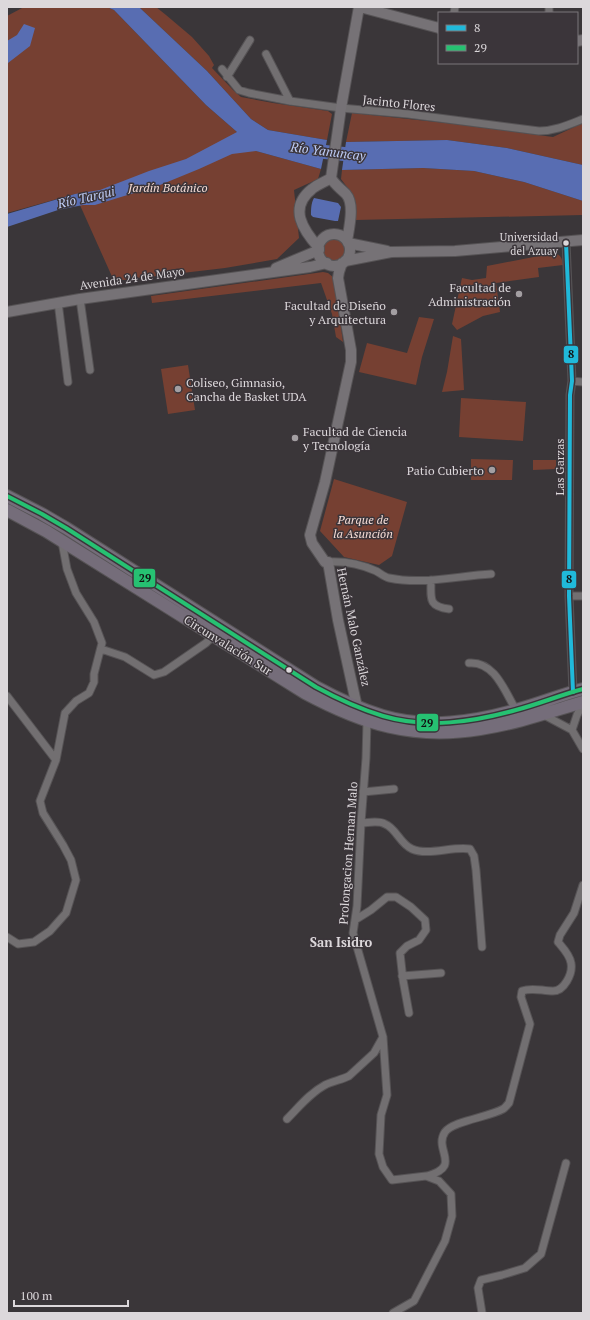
<svg xmlns="http://www.w3.org/2000/svg" width="590" height="1320" font-family="'PT Serif',serif">
	<style>
		.green { fill: #764032 }
		.water { fill: #586db2 }
		.lines { fill: none; stroke-linecap: round; stroke-linejoin: round }
		.river { stroke: #586db2; stroke-width: 14 }
		.street-casing { stroke: #565355; stroke-width: 9 }
		.secondary-casing { stroke: #565355; stroke-width: 12 }
		.highway-casing { stroke: #565355; stroke-width: 14 }
		.street { stroke: #726f71; stroke-width: 7 }
		.secondary { stroke: #767276; stroke-width: 10 }
		.highway { stroke: #756d7a; stroke-width: 12 }
		.bus-1-casing { stroke: #3b353a; stroke-width: 7 }
		.bus-2-casing { stroke: #3b353a; stroke-width: 7 }
		.bus-1 { stroke: #20b9da; stroke-width: 4 }
		.bus-2 { stroke: #26c172; stroke-width: 4 }
		.bus-dot { fill: #dcd8db; stroke: #3b353a; stroke-width: 1.5 }
		.poi-dot { fill: #a39fa2; stroke: #3b353a; stroke-width: 1.5 }
		.labels { text-anchor: middle; dominant-baseline: central; stroke-width: 3; stroke-linejoin: round; paint-order: stroke }
		.bus-label { font-size: 11px; fill: #dcd8db; stroke: #3b353a; text-anchor: end }
		.street-label { font-size: 12px; fill: #dcd8db; stroke: #3b353a }
		.park-label { font-size: 12px; font-style: italic; fill: #f6dcd5; stroke: #3b353a }
		.poi-label { font-size: 12px; fill: #dcd8db; stroke: #3b353a; text-anchor: end }
		.water-label { font-size: 13px; font-style: italic; fill: #bfcdf7; stroke: #3b353a }
		.neighbourhood-label { font-size: 13px; font-weight: bold; fill: #dcd8db; stroke: #3b353a }
		.line-badge { stroke: #3b353a; stroke-width: 1.5 }
		.pale-badge-label { font-size: 11px; text-anchor: middle; font-weight: bold; fill: #111 }
	</style>
	<rect width="100%" height="100%" fill="#3a3639"/>
	<path class="green" d="M 24,7 L 107,7 L 114,10 L 206,105 L 237,132 L 256,151 L 321,169 L 318,179 L 294,190 L 299,238 L 277,259 L 225,268 L 114,281 L 75,194 L 7,213 L 7,16 Z
		M 139,7 L 156,7 L 166,15 L 192,37 L 209,56 L 214,65 L 212,68 L 233,90 L 241,97 L 273,103 L 328,111 L 332,114 L 327,140 L 268,130 L 251,119 L 207,71 Z
		M 352,113 L 446,123 L 553,137 L 583,123 L 583,165 L 507,148 L 447,140 L 346,142 Z
		M 423,168 L 474,171 L 524,182 L 583,201 L 583,215 L 355,220 L 353,195 L 341,179 L 342,170 Z
		M323 250a11 11 0 1 1 22 0a11 11 0 1 1-22 0Z
		M 554,253 C 561,255 562,258 563,265 L 538,268 L 539,277 L 496,283 L 500,312 L 483,316 L 457,330 L 452,324 L 462,278 L 472,280 L 486,278 L 487,266 Z
		M 323,272 L 328,273 L 334,278 L 343,342 L 336,337 L 332,314 L 321,283 L 152,303 L 151,296 Z
		M 419,317 L 434,319 L 422,357 L 416,385 L 359,372 L 367,343 L 407,353 Z
		M 453,336 L 461,339 L 464,390 L 442,392 L 447,372 Z
		M 188,365 L 195,410 L 168,414 L 161,369 Z
		M 461,398 L 526,402 L 523,441 L 459,437 Z
		M 471,459 L 513,460 L 512,480 L 471,480 Z
		M 533,460 L 556,460 L 556,469 L 533,470 Z
		M 334,479 L 407,502 L 392,556 L 379,565 L 344,557 L 320,531 Z"/>
	<path class="water" d="M 107,7 L 139,7 L 207,71 L 251,119 L 268,130 L 327,140 L 321,169 L 256,151 L 232,154 L 199,169 L 160,185 L 95,205 L 83,205 L 58,210 L 7,227 L 7,214 L 75,194 L 100,190 L 149,171 L 186,159 L 237,132 L 206,105 L 114,10 Z
		M 24,24 L 35,28 L 30,46 L 8,63 L 7,71 L 7,41 L 17,35 Z
		M 447,140 L 507,148 L 583,165 L 583,201 L 524,182 L 474,171 L 423,168 L 342,170 L 346,142 Z
		M 314,198 L 338,203 L 341,207 L 338,221 L 335,221 L 313,217 L 311,215 C 311,210 311,203 314,198 Z"/>
	<g class="lines">
		<path class="river" d="M 306,150 L 363,156"/>
		<defs>
			<path id="street" d="M 549,7 L 549,13
				M 454,13 L 455,7
				M 266,54 L 290,101
				M 222,69 L 239,90 L 249,93 L 290,101 L 341,108 L 408,114 L 539,131 C 555,131 568,125 583,119
				M 227,77 L 250,40
				M 566,242 L 572,381 L 570,395 L 569,596 L 573,692
				M 80,299 L 90,370
				M 58,302 L 68,382
				M 572,381 L 583,382
				M 328,562 C 345,561 360,564 376,571 C 380,573 384,577 389,578 C 423,585 457,576 491,574
				M 431,580 C 431,599 428,606 449,609
				M 569,596 L 583,596
				M 101,649 L 125,657 L 154,675 L 164,672 L 206,643 L 213,636
				M 469,663 C 495,661 505,692 516,710
				M 7,696 L 56,760
				M 542,714 L 572,730 L 583,749
				M 367,721 L 366,758 L 361,823 L 357,906 L 353,933 L 383,1037 L 387,1095 L 381,1115 L 379,1154 L 383,1167 L 392,1180 L 426,1176 L 439,1181 L 451,1194 L 452,1216 L 445,1241 L 414,1301 L 393,1313
				M 572,730 L 577,715 L 583,704
				M 363,792 L 394,789
				M 361,823 C 368,823 378,820 385,824 C 396,828 400,844 412,849 C 428,856 453,846 470,849 L 474,856 L 476,870 L 482,947
				M 355,920 L 371,910 L 387,897 L 396,897 L 411,907 L 425,920 L 426,930 L 419,940 L 407,946 L 400,953 L 403,980 L 409,1013
				M 7,937 L 18,944 L 34,942 L 50,931 L 66,913 L 76,880 L 71,860 L 63,845 L 43,813 L 40,801 L 56,760 L 65,713 L 76,701 L 89,693 L 94,682 L 94,674 L 102,643 L 94,622 L 76,593 L 67,569 L 62,542
				M 402,976 L 441,973
				M 287,1119 C 299,1107 310,1093 325,1085 C 333,1081 341,1080 349,1076 L 374,1053 L 383,1037
				M 427,1176 C 463,1166 433,1150 445,1132 C 453,1121 489,1117 503,1109 C 505,1108 507,1105 509,1103 L 530,1024 L 521,997 L 522,991 C 532,987 542,991 553,991 C 564,991 573,974 571,963 C 570,955 563,948 558,942 L 560,935 L 574,913 L 583,885
				M 482,1313 L 478,1288 L 481,1280 L 502,1275 L 525,1268 L 541,1254 L 566,1163"/>
			<path id="secondary" d="M 360,7 L 439,28
				M 577,41 L 583,40
				M318 250a16 16 0 1 1 32 0a16 16 0 1 1-32 0Z
				M 347,241 C 349,228 355,204 346,194 C 340,188 335,185 331,178 L 341,108 L 359,7
				M 348,243 L 387,251
				M 319,248 C 303,230 288,208 312,189 C 318,184 325,182 331,178
				M 345,261 L 391,252 L 455,251 L 583,240
				M 342,263 L 339,272 L 338,278 L 351,350 L 351,362 L 325,482 L 310,535 L 312,543 L 325,562 L 328,562 L 338,620 L 357,707
				M 276,268 L 319,250
				M 7,312 L 80,299 L 310,267 L 327,263"/>
			<path id="highway" d="M 7,496 L 42,514 L 66,528 L 316,687 C 338,699 360,709 383,716 C 427,729 473,722 516,710 C 539,704 560,695 583,689
				M 7,510 L 46,531 L 305,693 C 363,724 413,740 480,729 C 515,724 549,712 583,702"/>
		</defs>
		<use href="#street" class="street-casing"/>
		<use href="#secondary" class="secondary-casing"/>
		<use href="#highway" class="highway-casing"/>
		<use href="#street" class="street"/>
		<use href="#secondary" class="secondary"/>
		<use href="#highway" class="highway"/>
		<defs>
			<path id="bus-1" d="M 566,242 L 572,381 L 570,395 L 569,596 L 573,692"/>
			<path id="bus-2" d="M 7,496 L 42,514 L 66,528 L 316,687 C 338,699 360,709 383,716 C 427,729 473,722 516,710 C 539,704 560,695 583,689"/>
		</defs>
		<use href="#bus-1" class="bus-1-casing"/>
		<use href="#bus-2" class="bus-2-casing"/>
		<use href="#bus-1" class="bus-1"/>
		<use href="#bus-2" class="bus-2"/>
	</g>
	<g class="bus-dot">
		<circle cx="566" cy="243" r="3.5"/>
		<circle cx="289" cy="670" r="3.5"/>
	</g>
	<g class="poi-dot">
		<circle cx="519" cy="294" r="4"/>
		<circle cx="394" cy="312" r="4"/>
		<circle cx="178" cy="389" r="4"/>
		<circle cx="295" cy="438" r="4"/>
		<circle cx="492" cy="470" r="4"/>
	</g>
	<g class="labels">
		<g class="bus-label">
			<text x="558" y="237">Universidad<tspan x="558" dy="14">del Azuay</tspan></text>
		</g>
		<g class="street-label">
			<text transform="translate(399 103) rotate(6)">Jacinto Flores</text>
			<text transform="translate(132 278) rotate(-8)">Avenida 24 de Mayo</text>
			<text transform="translate(559 467) rotate(-90)">Las Garzas</text>
			<text transform="translate(354 627) rotate(78)">Hernán Malo Ganzález</text>
			<text transform="translate(228 645) rotate(32)">Circunvalación Sur</text>
			<text transform="translate(348 853) rotate(-86)">Prolongacion Hernan Malo</text>
		</g>
		<g class="park-label">
			<text x="168" y="187">Jardín Botánico</text>
			<text x="363" y="519">Parque de<tspan x="363" dy="14">la Asunción</tspan></text>
		</g>
		<g class="poi-label">
			<text x="511" y="287">Facultad de<tspan x="511" dy="14">Administración</tspan></text>
			<text x="386" y="305">Facultad de Diseño<tspan x="386" dy="14">y Arquitectura</tspan></text>
			<text x="186" y="382" text-anchor="start">Coliseo, Gimnasio,<tspan x="186" dy="14">Cancha de Basket UDA</tspan></text>
			<text x="303" y="431" text-anchor="start">Facultad de Ciencia<tspan x="303" dy="14">y Tecnología</tspan></text>
			<text x="484" y="470">Patio Cubierto</text>
		</g>
		<g class="water-label">
			<text transform="translate(328 151) rotate(7)">Río Yanuncay</text>
			<text transform="translate(86 197) rotate(-13)">Río Tarqui</text>
		</g>
		<g class="neighbourhood-label">
			<text x="341" y="942">San Isidro</text>
		</g>
	</g>
	<g class="line-badge">
		<rect x="563" y="345" width="16" height="19" rx="4" fill="#20b9da"/>
		<rect x="133" y="568" width="23" height="20" rx="4" fill="#26c172"/>
		<rect x="561" y="570" width="16" height="19" rx="4" fill="#20b9da"/>
		<rect x="416" y="713" width="23" height="19" rx="4" fill="#26c172"/>
	</g>
	<g class="pale-badge-label">
		<text x="571" y="358">8</text>
		<text x="145" y="582">29</text>
		<text x="569" y="583">8</text>
		<text x="427" y="727">29</text>
	</g>
	<rect width="590" height="1320" fill="none" stroke="#dcd8db" stroke-width="16"/>
	<rect x="438" y="12" width="140" height="52" fill="#3b353a" stroke="#7b767a"/>
	<rect x="446" y="25" width="20" height="6" fill="#20b9da" stroke="#7b767a"/>
	<text x="474" y="32" font-size="12" fill="#dcd8db">8</text>
	<rect x="446" y="45" width="20" height="6" fill="#26c172" stroke="#7b767a"/>
	<text x="474" y="52" font-size="12" fill="#dcd8db">29</text>
	<path d="M14 1300v6h114v-6" fill="none" stroke="#dcd8db" stroke-width="2"/>
	<text x="20" y="1300" font-size="12" fill="#dcd8db" stroke="#3b353a" stroke-width="3" paint-order="stroke">100 m</text>
</svg>
